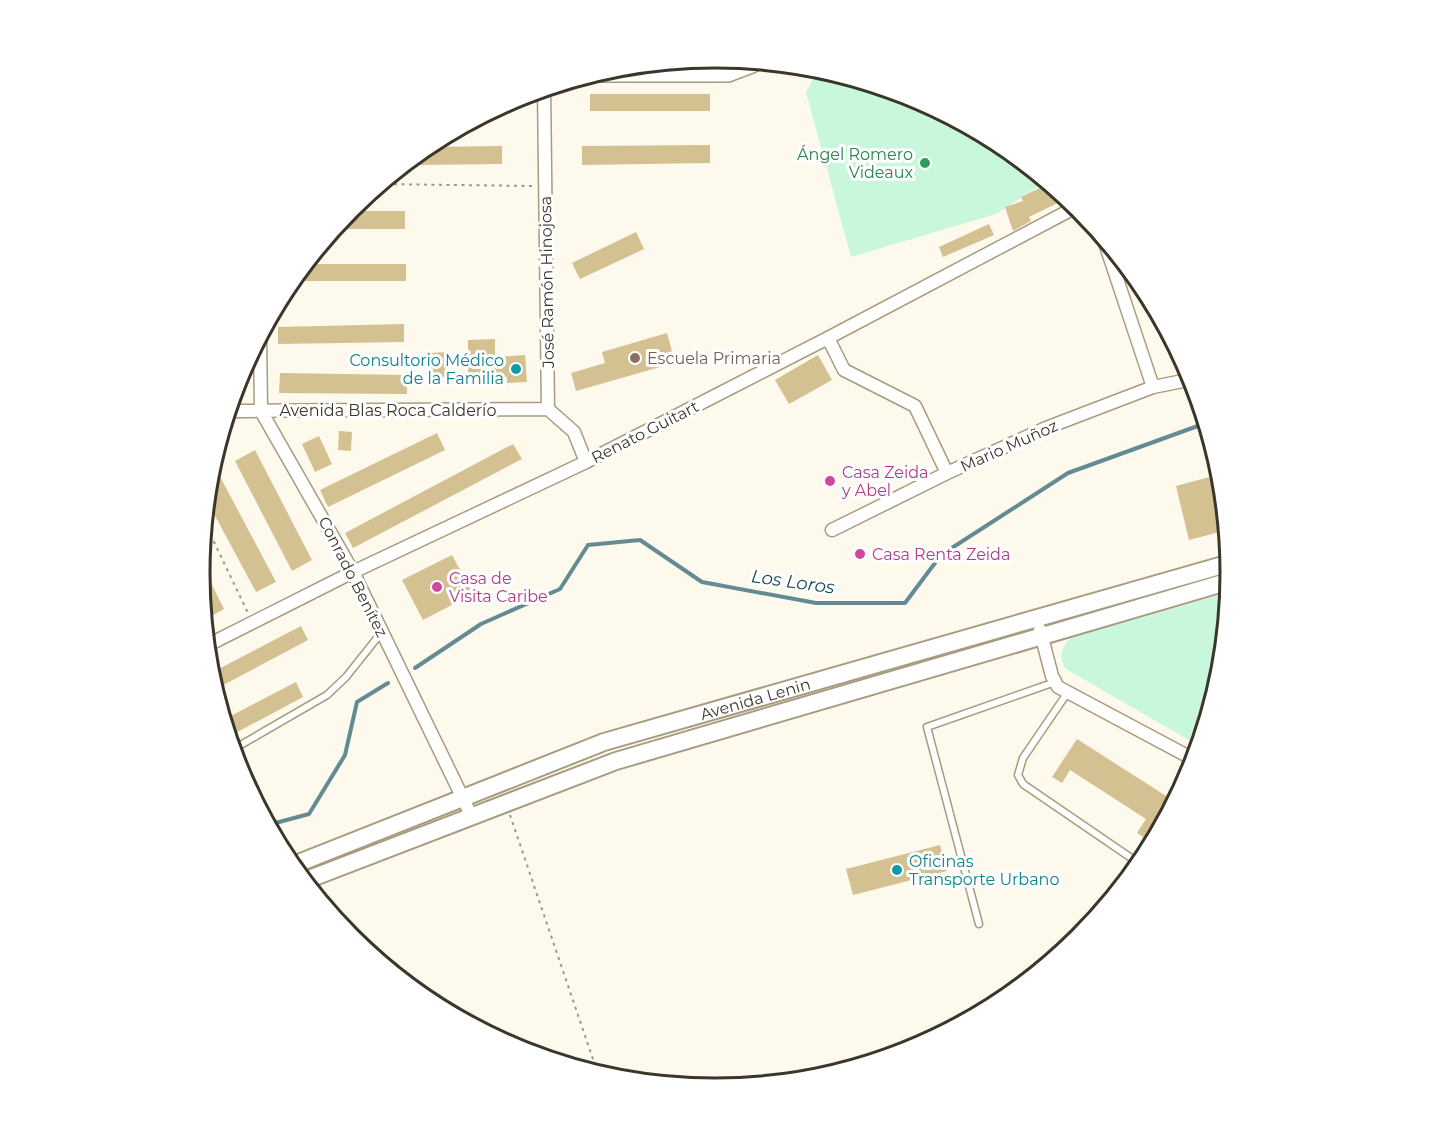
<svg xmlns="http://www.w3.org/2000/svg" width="1430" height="1146" font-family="Montserrat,sans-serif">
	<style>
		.green { fill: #c9f7dc }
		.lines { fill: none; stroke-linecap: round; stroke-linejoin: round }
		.stream { stroke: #648b94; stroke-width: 4 }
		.building { fill: #d4c192 }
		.service-casing { stroke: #a79c80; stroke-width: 9 }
		.minor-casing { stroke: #a79c80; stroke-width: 15 }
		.tertiary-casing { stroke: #a79c80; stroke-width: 18 }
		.secondary-casing { stroke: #a79c80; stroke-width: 20 }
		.path { stroke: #9b968a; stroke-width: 2; stroke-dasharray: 3 4.5; stroke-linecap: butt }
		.service { stroke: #fff; stroke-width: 6 }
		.minor { stroke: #fff; stroke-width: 12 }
		.tertiary { stroke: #fff; stroke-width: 15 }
		.secondary { stroke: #fff; stroke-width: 16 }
		.leisure-dot { fill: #2e9e5b; stroke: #fff; stroke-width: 2 }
		.education-dot { fill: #8d6e63; stroke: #fff; stroke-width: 2 }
		.culture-dot { fill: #0f9aa8; stroke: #fff; stroke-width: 2 }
		.hotel-dot { fill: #d1479c; stroke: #fff; stroke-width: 2 }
		.labels { text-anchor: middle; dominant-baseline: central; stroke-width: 6; stroke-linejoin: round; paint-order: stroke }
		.leisure-label { font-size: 16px; fill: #27864d; stroke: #fff; text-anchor: end }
		.street-label { font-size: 16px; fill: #3b362a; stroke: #fff }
		.education-label { font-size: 16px; fill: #785e54; stroke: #fff; text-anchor: start }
		.culture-label { font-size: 16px; fill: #0d838f; stroke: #fff; text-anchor: end }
		.hotel-label { font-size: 16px; fill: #b23c85; stroke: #fff; text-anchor: start }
		.water-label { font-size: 18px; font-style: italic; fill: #194b59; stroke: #fff }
		.rim { fill: none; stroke: #3b362a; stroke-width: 3 }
	</style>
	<rect width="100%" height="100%" fill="#fef9ed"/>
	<path class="green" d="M 819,68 L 913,96 L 1002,144 L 1047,181 L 996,214 L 851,257 L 806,92 Z
		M 1229,592 L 1221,674 L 1199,745 L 1192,742 L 1066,669 C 1058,658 1061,647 1071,638 Z"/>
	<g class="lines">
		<path class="stream" d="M 415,668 L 481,624 L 560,589 L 588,545 L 640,540 L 702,582 L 816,603 L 905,603 L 941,555 L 1068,473 L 1206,423
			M 268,825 L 309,814 L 345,755 L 357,702 L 388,683"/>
	</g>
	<path class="building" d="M 590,94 L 710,94 L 710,111 L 590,111 Z
		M 710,145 L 710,163 L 582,165 L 582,146 Z
		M 502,146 L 502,164 L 414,165 L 414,155 L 425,147 Z
		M 1050,183 L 1068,198 L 1029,217 L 1031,221 L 1013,231 L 1005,207 L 1023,201 L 1021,197 Z
		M 348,211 L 405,211 L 405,229 L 333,229 Z
		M 989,224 L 994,235 L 943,257 L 939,247 Z
		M 636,232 L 644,249 L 580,279 L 572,263 Z
		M 304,264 L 406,264 L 406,281 L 290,281 Z
		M 404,324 L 404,342 L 278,344 L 278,327 Z
		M 667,333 L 672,351 L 664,354 L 667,365 L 576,391 L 571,373 L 605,363 L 602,352 Z
		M 495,339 L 495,357 L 525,355 L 527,382 L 507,383 L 507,377 L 468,378 L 468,340 Z
		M 448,352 L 448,377 L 429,378 L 428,353 Z
		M 818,355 L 832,380 L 789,404 L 775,380 Z
		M 280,373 L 407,375 L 407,394 L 279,393 Z
		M 339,431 L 352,432 L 351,451 L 338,450 Z
		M 437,433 L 445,450 L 328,507 L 320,490 Z
		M 319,436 L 332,464 L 315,472 L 302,444 Z
		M 513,444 L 522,459 L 353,548 L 345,533 Z
		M 255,450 L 312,560 L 292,571 L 235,461 Z
		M 216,469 L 276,582 L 256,592 L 206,499 L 209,473 Z
		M 1221,474 L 1227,530 L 1189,540 L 1176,486 Z
		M 452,555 L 473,594 L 423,620 L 402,580 Z
		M 200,561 L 224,609 L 204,620 L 199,573 Z
		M 301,626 L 308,640 L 214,690 L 209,674 Z
		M 296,682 L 303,697 L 228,737 L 223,720 Z
		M 1077,739 L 1174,801 L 1148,840 L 1137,833 L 1146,819 L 1070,770 L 1062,783 L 1052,777 Z
		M 940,845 L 947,871 L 853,895 L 846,869 Z"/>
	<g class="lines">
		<defs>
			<path id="service" d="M 1068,692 L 1023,758 L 1018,775 L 1023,784 L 1140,864
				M 232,750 L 327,695 L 346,677 L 381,633
				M 979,924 L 927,727 L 1055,682"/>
			<path id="minor" d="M 544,88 L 548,409 L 574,432 L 586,462
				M 1103,237 L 1153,387
				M 260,335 L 261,411 L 353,572 L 471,815
				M 828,338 L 844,370 L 915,406 L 947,473
				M 228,411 L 548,409
				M 832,530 L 947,473 L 1046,428 L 1153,387 L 1193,379
				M 1040,630 L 1052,676 L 1058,687 L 1195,760
				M 206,646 L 353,572 L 586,462 L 828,338 L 1078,206"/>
			<path id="tertiary" d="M 590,74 L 728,74 L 752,65 L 758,61"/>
			<g id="secondary">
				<path id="s1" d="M 291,866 L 604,742 L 1230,563"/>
				<path d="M 304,881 L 616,761 L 1230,581"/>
			</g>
		</defs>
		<use href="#service" class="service-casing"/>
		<use href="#minor" class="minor-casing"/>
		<use href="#tertiary" class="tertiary-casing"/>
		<use href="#secondary" class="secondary-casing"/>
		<path class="path" d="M 379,184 L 532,186
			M 204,521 L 248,613
			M 510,815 L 598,1074"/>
		<use href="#service" class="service"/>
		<use href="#minor" class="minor"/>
		<use href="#tertiary" class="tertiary"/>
		<use href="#secondary" class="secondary"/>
	</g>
	<circle class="leisure-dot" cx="925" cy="163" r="6"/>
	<circle class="education-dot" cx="635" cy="358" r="6"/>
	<g class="culture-dot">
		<circle cx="516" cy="369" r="6"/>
		<circle cx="897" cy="870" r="6"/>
	</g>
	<g class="hotel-dot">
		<circle cx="830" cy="481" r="6"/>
		<circle cx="860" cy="554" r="6"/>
		<circle cx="437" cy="587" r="6"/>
	</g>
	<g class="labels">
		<g class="leisure-label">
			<text x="913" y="154">Ángel Romero<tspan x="913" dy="18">Videaux</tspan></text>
		</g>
		<g class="street-label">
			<text transform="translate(547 282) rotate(-91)">José Ramón Hinojosa</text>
			<text x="388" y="410">Avenida Blas Roca Calderío</text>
			<text transform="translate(645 432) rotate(-27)">Renato Guitart</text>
			<text transform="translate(1009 446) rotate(-24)">Mario Muñoz</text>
			<text transform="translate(353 577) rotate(63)">Conrado Benítez</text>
			<text stroke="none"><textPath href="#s1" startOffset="494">Avenida Lenin</textPath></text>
		</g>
		<g class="education-label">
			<text x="647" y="358">Escuela Primaria</text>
		</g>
		<g class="culture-label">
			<text x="504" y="360">Consultorio Médico<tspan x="504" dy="18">de la Familia</tspan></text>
			<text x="909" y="861" text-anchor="start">Oficinas<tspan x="909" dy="18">Transporte Urbano</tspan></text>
		</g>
		<g class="hotel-label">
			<text x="842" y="472">Casa Zeida<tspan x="842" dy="18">y Abel</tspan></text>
			<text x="872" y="554">Casa Renta Zeida</text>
			<text x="449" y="578">Casa de<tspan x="449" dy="18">Visita Caribe</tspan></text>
		</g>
		<g class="water-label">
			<text transform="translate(793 582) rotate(8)">Los Loros</text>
		</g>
	</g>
	<path d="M0 0H1430V1146H0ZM210 573a505 505 0 1 1 1010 0a505 505 0 1 1-1010 0Z" fill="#fff" fill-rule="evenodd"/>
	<path class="rim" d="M210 573a505 505 0 1 1 1010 0a505 505 0 1 1-1010 0Z"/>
</svg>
